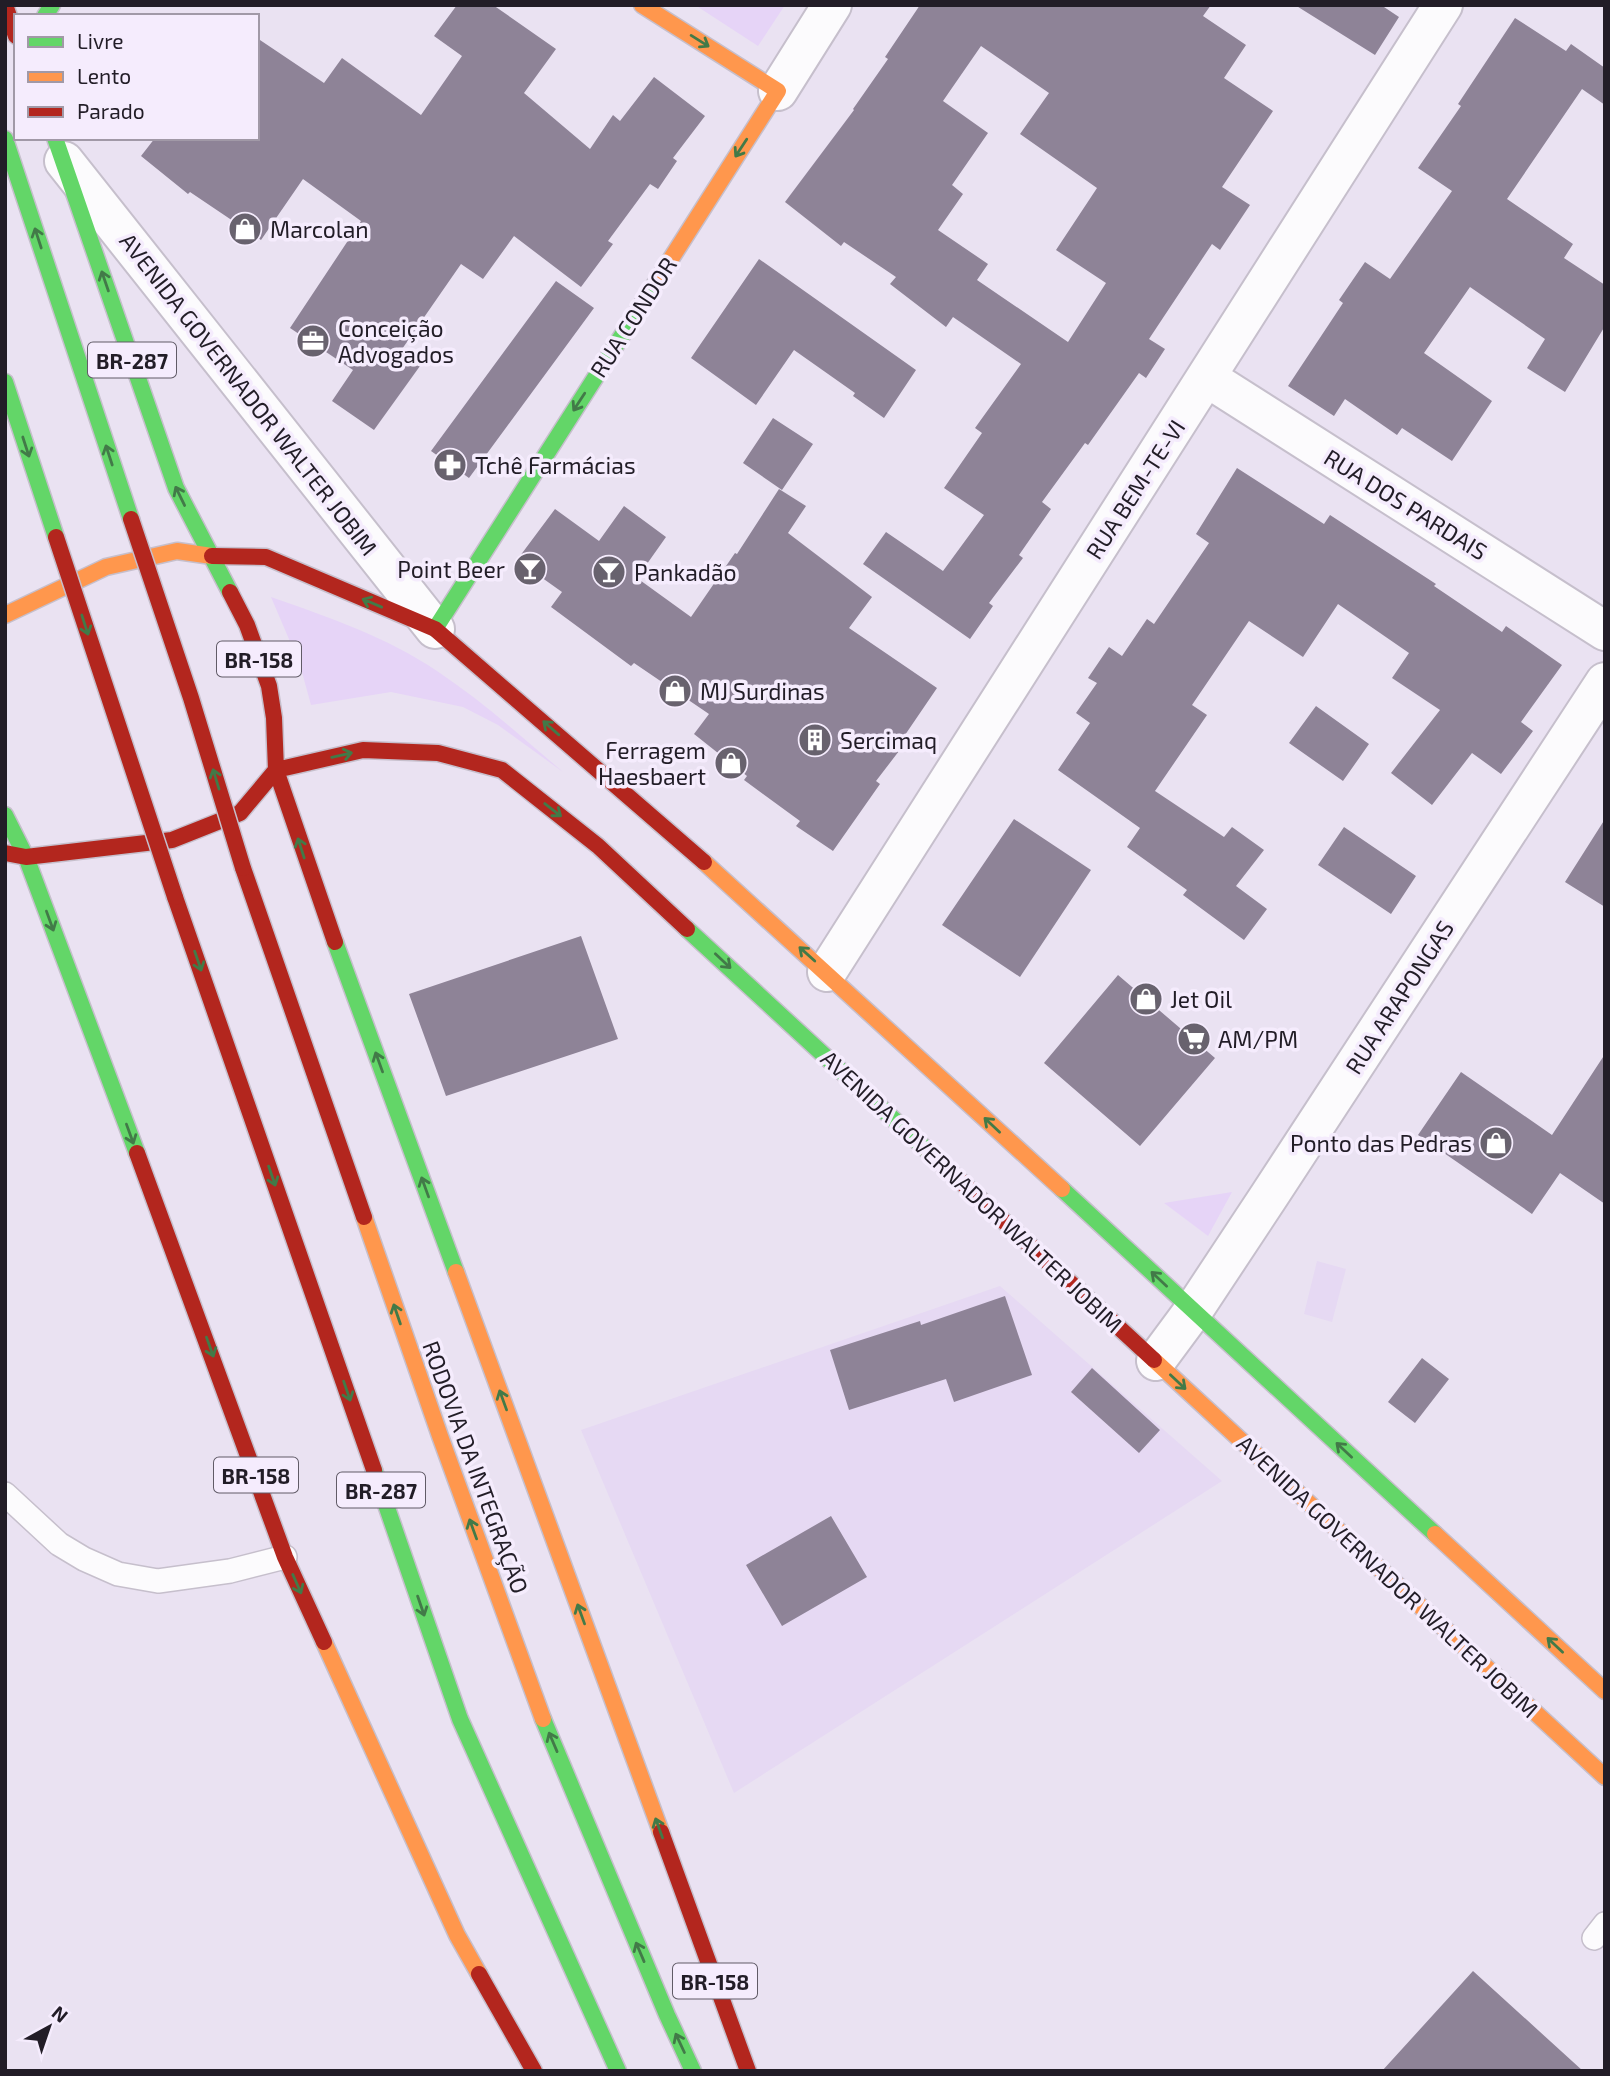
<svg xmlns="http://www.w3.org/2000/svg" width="1610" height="2076" font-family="'Exo 2',sans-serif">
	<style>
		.built { fill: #e6d9f3 }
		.green { fill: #e6d4f7 }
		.building { fill: #8e8397; fill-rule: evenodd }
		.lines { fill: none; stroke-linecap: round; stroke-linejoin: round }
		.lane-casing { stroke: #c6bfcc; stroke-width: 26 }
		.street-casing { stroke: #c6bfcc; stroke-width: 42 }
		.fast-casing { stroke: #c6bfcc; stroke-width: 19 }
		.slow-casing { stroke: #c6bfcc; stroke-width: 19 }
		.jam-casing { stroke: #c6bfcc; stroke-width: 19 }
		.lane { stroke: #fcfbfd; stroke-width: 23 }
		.street { stroke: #fcfbfd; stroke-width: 38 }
		.fast { stroke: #63d668; stroke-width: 16 }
		.slow { stroke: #ff974d; stroke-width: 16 }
		.jam { stroke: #b3261e; stroke-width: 16 }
		.jam-bridge-casing { stroke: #c6bfcc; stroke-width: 19; stroke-linecap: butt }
		.jam-bridge { stroke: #b3261e; stroke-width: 16 }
		.oneway { stroke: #427a48 }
		.labels { text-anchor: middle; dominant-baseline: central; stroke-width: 7; stroke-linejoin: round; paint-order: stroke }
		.shield { fill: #f5ecfd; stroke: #615b67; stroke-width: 2 }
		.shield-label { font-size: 21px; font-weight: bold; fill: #221d27 }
		.poi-label { font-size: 23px; fill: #221d27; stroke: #f5ecfd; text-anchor: start }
		.street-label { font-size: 23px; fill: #221d27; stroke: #f5ecfd }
	</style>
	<rect width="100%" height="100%" fill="#eae2f2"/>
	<path class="built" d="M 1317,1261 L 1346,1269 L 1332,1322 L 1304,1314 Z
		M 1000,1286 L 1222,1481 L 734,1793 L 581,1430 Z"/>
	<path class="green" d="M 695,5 L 785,5 L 758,46 Z
		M 271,597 C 328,617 387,637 437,671 C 482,701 522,737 563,772 L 498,725 L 463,707 L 391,692 L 311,705 L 300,665 Z
		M 1232,1192 L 1208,1236 L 1164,1203 Z"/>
	<path class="building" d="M 457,5 L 493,5 L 556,49 L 524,93 L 590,149 L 613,115 L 620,121 L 654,77 L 705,116 L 673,158 L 677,161 L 658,189 L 650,184 L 608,241 L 613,244 L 581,287 L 514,236 L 483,279 L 461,264 L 400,352 L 420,366 L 374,430 L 332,401 L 353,370 L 290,328 L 361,221 L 303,179 L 261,240 L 190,192 L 188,194 L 141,156 L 155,138 L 257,138 L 257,38 L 324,83 L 342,58 L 421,115 L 462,56 L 434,36 Z
		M 920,5 L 1211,5 L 1203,16 L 1246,45 L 1224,78 L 1273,111 L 1222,187 L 1250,205 L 1220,250 L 1212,244 L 1149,339 L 1165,349 L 1146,378 L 1139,373 L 1088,445 L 1085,443 L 1042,502 L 1051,509 L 1019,555 L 1023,558 L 989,603 L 993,606 L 970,639 L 863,564 L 886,532 L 943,571 L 984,515 L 944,488 L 982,433 L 975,428 L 1021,364 L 953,317 L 946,327 L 890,284 L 896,277 L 844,242 L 841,246 L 785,202 L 854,110 L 853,109 L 888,59 L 885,57 ZM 981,46 L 1049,93 L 1020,134 L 1097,188 L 1056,250 L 1106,283 L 1068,342 L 977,280 L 988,264 L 938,230 L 963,194 L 952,185 L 988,133 L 943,101 Z
		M 1295,5 L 1381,5 L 1399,17 L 1375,55 Z
		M 1515,18 L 1566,51 L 1571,44 L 1605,68 L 1605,105 L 1582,89 L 1507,199 L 1573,244 L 1564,258 L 1605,285 L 1605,326 L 1565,392 L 1527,368 L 1545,339 L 1470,287 L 1424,353 L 1492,401 L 1452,461 L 1402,428 L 1397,435 L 1345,399 L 1334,416 L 1288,386 L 1343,303 L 1339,300 L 1365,262 L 1390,279 L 1452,191 L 1418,168 L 1461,106 L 1458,104 Z
		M 759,259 L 916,370 L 884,418 L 853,396 L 855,393 L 794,350 L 756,405 L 691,358 Z
		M 556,281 L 594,308 L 469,478 L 431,451 Z
		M 773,418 L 813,444 L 782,490 L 743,463 Z
		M 1237,468 L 1324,524 L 1330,515 L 1436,584 L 1434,586 L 1502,632 L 1506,626 L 1562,665 L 1521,722 L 1533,731 L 1501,774 L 1472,753 L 1432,805 L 1391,773 L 1440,710 L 1392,678 L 1409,653 L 1338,604 L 1303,657 L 1249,621 L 1192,705 L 1207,715 L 1155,791 L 1224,837 L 1232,827 L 1264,850 L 1236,886 L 1267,909 L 1244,940 L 1183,895 L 1187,890 L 1127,847 L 1140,828 L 1058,770 L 1090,723 L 1076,713 L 1097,683 L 1088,678 L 1109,647 L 1122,656 L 1147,619 L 1154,624 L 1209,543 L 1196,534 Z
		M 779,489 L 806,506 L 788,533 L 872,597 L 849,628 L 937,688 L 905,735 L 909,738 L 876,781 L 880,784 L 833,851 L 796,826 L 800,821 L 744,780 L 747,776 L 694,734 L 709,714 L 634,663 L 631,666 L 551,607 L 562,592 L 517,560 L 555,509 L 599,541 L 624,506 L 666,537 L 637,578 L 691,617 L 735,553 L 737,554 Z
		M 1316,706 L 1369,744 L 1343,781 L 1289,743 Z
		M 1014,819 L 1091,870 L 1020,977 L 942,925 Z
		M 1605,819 L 1605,907 L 1565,882 Z
		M 1344,827 L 1416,876 L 1391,914 L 1318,865 Z
		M 581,936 L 618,1039 L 446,1096 L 409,994 Z
		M 1118,975 L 1215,1058 L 1140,1146 L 1044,1063 Z
		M 1605,1054 L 1605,1204 L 1560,1173 L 1532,1214 L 1418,1135 L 1461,1072 L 1552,1135 Z
		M 1005,1296 L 1032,1375 L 954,1402 L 946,1379 L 849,1410 L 830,1350 L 920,1321 L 921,1325 Z
		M 1422,1358 L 1449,1379 L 1415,1423 L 1388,1402 Z
		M 1092,1368 L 1160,1430 L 1139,1453 L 1071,1392 Z
		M 831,1516 L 867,1577 L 782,1626 L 746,1565 Z
		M 1473,1971 L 1583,2071 L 1382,2071 Z"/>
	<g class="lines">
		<defs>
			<path id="lane" d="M 5,1494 L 59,1544 L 84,1559 L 118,1574 L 158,1581 L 230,1571 L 285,1557
				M 1594,1938 L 1605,1924"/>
			<path id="street" d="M 778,91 L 832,5
				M 64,161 L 435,629
				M 1206,377 L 1605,631
				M 827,972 L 1443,5
				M 1156,1361 L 1193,1311 L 1269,1196 L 1605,682"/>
			<path id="fast" d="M 45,16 L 52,5
				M 55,138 L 176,488 L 230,592
				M 5,139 L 131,519
				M 5,382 L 56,537
				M 435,629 L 660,276
				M 5,815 L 26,857 L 137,1153
				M 687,929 L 929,1152
				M 335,942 L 456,1272
				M 1062,1189 L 1435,1534
				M 374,1470 L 460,1719 L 618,2071
				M 543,1719 L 667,2015 L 693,2071"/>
			<path id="slow" d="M 642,5 L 778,91 L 660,276
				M 5,615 L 106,567 L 177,551 L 212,556
				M 704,862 L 1062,1189
				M 364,1217 L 440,1436 L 543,1719
				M 456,1272 L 661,1832
				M 1154,1360 L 1605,1777
				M 1435,1534 L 1605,1691
				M 324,1642 L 457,1935 L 479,1974"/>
			<path id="jam" d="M 5,5 L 16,36
				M 212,556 L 266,557 L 435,629 L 704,862
				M 230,592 L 247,625 L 269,686 L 274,718 L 276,770 L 335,942
				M 276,770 L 363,750 L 438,753 L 502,770 L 598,846 L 687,929
				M 5,853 L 26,857 L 172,840 L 240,813 L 276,770
				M 243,868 L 364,1217
				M 175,897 L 374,1470
				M 929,1152 L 1154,1360
				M 137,1153 L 285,1557 L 324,1642
				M 661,1832 L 748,2071
				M 479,1974 L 534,2071"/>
		</defs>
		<use href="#lane" class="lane-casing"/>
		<use href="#street" class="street-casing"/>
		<use href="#fast" class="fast-casing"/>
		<use href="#slow" class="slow-casing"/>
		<use href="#jam" class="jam-casing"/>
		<use href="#lane" class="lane"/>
		<use href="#street" class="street"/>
		<use href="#fast" class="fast"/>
		<use href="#slow" class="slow"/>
		<use href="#jam" class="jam"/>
		<defs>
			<path id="jam-bridge" d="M 131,519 L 191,698 L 243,868
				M 56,537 L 175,897"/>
		</defs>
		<use href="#jam-bridge" class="jam-bridge-casing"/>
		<use href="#jam-bridge" class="jam-bridge"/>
	</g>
	<defs><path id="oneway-shaft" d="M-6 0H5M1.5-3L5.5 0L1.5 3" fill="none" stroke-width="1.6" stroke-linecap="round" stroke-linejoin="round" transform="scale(1.75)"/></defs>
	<g class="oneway">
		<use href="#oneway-shaft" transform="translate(700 41) rotate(32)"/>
		<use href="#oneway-shaft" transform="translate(741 148) rotate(123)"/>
		<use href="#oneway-shaft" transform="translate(38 238) rotate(-108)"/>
		<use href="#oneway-shaft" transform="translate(105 281) rotate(-109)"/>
		<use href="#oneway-shaft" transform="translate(579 402) rotate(123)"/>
		<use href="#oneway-shaft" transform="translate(26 447) rotate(72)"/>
		<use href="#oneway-shaft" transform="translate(109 455) rotate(-108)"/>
		<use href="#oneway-shaft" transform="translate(180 496) rotate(-116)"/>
		<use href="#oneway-shaft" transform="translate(372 603) rotate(-157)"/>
		<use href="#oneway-shaft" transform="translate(85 625) rotate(72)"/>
		<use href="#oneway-shaft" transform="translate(551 728) rotate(-139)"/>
		<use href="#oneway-shaft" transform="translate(342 755) rotate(-13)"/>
		<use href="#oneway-shaft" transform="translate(216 779) rotate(-107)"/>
		<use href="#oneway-shaft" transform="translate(553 810) rotate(38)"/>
		<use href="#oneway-shaft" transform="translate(301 848) rotate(-108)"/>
		<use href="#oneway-shaft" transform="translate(50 921) rotate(70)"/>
		<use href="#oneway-shaft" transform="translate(807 954) rotate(-138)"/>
		<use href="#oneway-shaft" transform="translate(198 961) rotate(71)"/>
		<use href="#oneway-shaft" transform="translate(723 961) rotate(43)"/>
		<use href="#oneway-shaft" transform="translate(379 1062) rotate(-110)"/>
		<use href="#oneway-shaft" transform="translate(992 1125) rotate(-137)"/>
		<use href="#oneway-shaft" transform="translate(130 1134) rotate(70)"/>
		<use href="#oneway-shaft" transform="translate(272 1176) rotate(71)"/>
		<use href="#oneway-shaft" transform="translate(425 1187) rotate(-110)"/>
		<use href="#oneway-shaft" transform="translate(1159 1279) rotate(-137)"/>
		<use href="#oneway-shaft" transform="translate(397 1314) rotate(-109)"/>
		<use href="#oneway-shaft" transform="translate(210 1347) rotate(70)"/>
		<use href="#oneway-shaft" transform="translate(1178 1382) rotate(43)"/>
		<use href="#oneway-shaft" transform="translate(347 1391) rotate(71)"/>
		<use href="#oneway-shaft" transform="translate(503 1400) rotate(-110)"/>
		<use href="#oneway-shaft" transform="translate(1344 1450) rotate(-137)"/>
		<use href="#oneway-shaft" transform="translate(473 1529) rotate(-110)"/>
		<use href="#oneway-shaft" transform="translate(297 1584) rotate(66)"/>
		<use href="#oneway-shaft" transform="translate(421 1606) rotate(71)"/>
		<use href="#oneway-shaft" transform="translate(581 1614) rotate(-110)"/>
		<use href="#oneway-shaft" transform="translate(1555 1645) rotate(-137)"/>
		<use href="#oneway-shaft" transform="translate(553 1742) rotate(-113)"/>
		<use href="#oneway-shaft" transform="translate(659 1828) rotate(-110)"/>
		<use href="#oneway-shaft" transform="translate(640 1952) rotate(-113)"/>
		<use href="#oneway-shaft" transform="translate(680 2043) rotate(-115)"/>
	</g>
	<defs>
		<symbol id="shop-disc" viewBox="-11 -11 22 22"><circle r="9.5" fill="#68626e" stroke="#f5ecfd"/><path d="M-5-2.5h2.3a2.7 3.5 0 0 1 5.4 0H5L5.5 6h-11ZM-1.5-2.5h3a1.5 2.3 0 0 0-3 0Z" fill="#fff"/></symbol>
		<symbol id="office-disc" viewBox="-11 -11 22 22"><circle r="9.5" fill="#68626e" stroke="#f5ecfd"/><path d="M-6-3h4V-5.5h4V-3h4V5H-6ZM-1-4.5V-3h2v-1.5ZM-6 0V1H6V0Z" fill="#fff"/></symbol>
		<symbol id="pharmacy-disc" viewBox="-11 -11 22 22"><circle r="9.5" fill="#68626e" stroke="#f5ecfd"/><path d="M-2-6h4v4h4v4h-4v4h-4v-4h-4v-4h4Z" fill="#fff"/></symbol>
		<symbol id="bar-disc" viewBox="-11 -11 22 22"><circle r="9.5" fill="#68626e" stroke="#f5ecfd"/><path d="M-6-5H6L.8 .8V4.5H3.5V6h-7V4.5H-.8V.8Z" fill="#fff"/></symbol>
		<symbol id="building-disc" viewBox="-11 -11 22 22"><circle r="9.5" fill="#68626e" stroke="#f5ecfd"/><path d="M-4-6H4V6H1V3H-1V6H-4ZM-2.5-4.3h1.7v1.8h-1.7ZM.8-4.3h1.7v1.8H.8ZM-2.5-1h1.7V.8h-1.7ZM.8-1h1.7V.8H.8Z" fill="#fff"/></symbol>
		<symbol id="supermarket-disc" viewBox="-11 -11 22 22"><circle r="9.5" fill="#68626e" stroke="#f5ecfd"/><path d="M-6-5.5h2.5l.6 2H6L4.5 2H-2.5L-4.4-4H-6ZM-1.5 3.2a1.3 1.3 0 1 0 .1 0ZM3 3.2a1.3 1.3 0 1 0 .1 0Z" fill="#fff"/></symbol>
	</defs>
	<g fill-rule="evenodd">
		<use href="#shop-disc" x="226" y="210" width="38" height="38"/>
		<use href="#office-disc" x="294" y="322" width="38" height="38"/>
		<use href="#pharmacy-disc" x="431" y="446" width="38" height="38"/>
		<use href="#bar-disc" x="511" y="550" width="38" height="38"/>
		<use href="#bar-disc" x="590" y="553" width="38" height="38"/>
		<use href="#shop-disc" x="656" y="672" width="38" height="38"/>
		<use href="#building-disc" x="796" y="721" width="38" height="38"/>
		<use href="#shop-disc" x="712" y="744" width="38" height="38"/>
		<use href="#shop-disc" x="1127" y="980" width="38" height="38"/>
		<use href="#supermarket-disc" x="1175" y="1020" width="38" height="38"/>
		<use href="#shop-disc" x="1477" y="1124" width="38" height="38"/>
	</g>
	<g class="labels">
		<g class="shield">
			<rect x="88" y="342.5" width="88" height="35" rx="5"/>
			<rect x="217" y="641.5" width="84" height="35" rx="5"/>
			<rect x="214" y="1457.5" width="84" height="35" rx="5"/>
			<rect x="337" y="1472.5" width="88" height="35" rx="5"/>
			<rect x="673" y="1963.5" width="84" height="35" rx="5"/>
		</g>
		<g class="shield-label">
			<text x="132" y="360">BR-287</text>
			<text x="259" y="659">BR-158</text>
			<text x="256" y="1475">BR-158</text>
			<text x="381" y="1490">BR-287</text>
			<text x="715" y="1981">BR-158</text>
		</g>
		<g class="poi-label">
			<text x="270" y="229">Marcolan</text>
			<text x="338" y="328">Conceição<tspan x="338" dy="26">Advogados</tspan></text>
			<text x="475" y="465">Tchê Farmácias</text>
			<text x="505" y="569" text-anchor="end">Point Beer</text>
			<text x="634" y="572">Pankadão</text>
			<text x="700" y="691">MJ Surdinas</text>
			<text x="840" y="740">Sercimaq</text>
			<text x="706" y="750" text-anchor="end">Ferragem<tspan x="706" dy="26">Haesbaert</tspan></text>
			<text x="1170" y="999">Jet Oil</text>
			<text x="1218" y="1039">AM/PM</text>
			<text x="1472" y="1143" text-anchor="end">Ponto das Pedras</text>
		</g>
		<g class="street-label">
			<text transform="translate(633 317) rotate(-57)">RUA CONDOR</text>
			<text transform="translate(249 394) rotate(52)">AVENIDA GOVERNADOR WALTER JOBIM</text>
			<text transform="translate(1135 489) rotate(-57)">RUA BEM-TE-VI</text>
			<text transform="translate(1406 504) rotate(32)">RUA DOS PARDAIS</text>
			<text transform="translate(1399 997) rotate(-57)">RUA ARAPONGAS</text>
			<text transform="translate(972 1191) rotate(43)">AVENIDA GOVERNADOR WALTER JOBIM</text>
			<text transform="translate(476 1467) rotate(70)">RODOVIA DA INTEGRAÇÃO</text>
			<text transform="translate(1388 1576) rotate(43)">AVENIDA GOVERNADOR WALTER JOBIM</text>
		</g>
	</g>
	<rect width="1610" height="2076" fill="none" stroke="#221d27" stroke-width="14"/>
	<rect x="14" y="14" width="245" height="126" fill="#f5ecfd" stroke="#a199a7" stroke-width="2"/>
	<rect x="28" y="37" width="35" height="10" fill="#63d668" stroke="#a199a7" stroke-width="2"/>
	<text x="77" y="49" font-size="21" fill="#221d27">Livre</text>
	<rect x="28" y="72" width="35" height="10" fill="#ff974d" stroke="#a199a7" stroke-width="2"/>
	<text x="77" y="84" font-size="21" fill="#221d27">Lento</text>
	<rect x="28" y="107" width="35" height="10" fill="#b3261e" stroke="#a199a7" stroke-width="2"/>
	<text x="77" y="119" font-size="21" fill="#221d27">Parado</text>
	<g transform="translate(49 2027) rotate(40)" stroke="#f5ecfd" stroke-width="5" paint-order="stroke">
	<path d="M0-5L12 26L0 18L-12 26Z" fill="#221d27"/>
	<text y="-10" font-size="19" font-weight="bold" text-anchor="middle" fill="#221d27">N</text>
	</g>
</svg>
